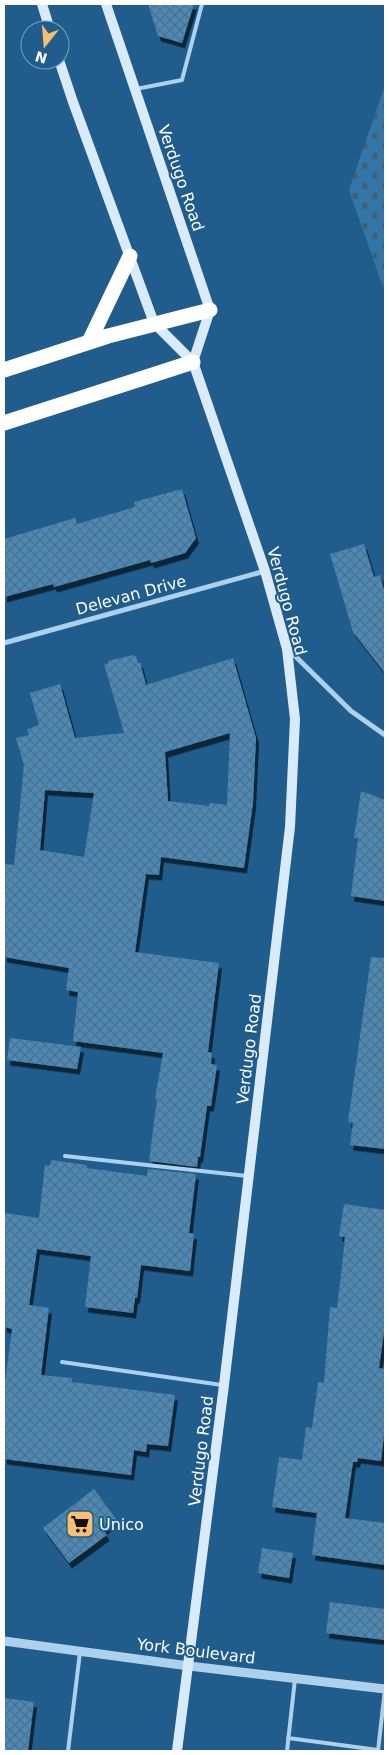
<svg xmlns="http://www.w3.org/2000/svg" width="389" height="1755" font-family="'DejaVu Sans',sans-serif">
	<style>
		.cemetery { fill: url(#cemetery-stones) }
		.building { fill: url(#building-cross-hatch); fill-rule: evenodd; filter: url(#shadow) }
		.lines { fill: none; stroke-linecap: round; stroke-linejoin: round }
		.service { stroke: #add1ec; stroke-width: 4 }
		.minor { stroke: #add1ec; stroke-width: 5 }
		.tertiary { stroke: #add1ec; stroke-width: 9 }
		.secondary { stroke: #d9ebf9; stroke-width: 10 }
		.motorway { stroke: #fff; stroke-width: 15 }
		.labels { text-anchor: middle; dominant-baseline: central; stroke-width: 4; stroke-linejoin: round; paint-order: stroke }
		.street-label { font-size: 16px; fill: #fff; stroke: #205d8c }
		.poi-label { font-size: 16px; fill: #fff; stroke: #205d8c; text-anchor: start }
	</style>
	<defs>
		<pattern id="cemetery-stones" width="16" height="16" patternUnits="userSpaceOnUse" patternTransform="scale(1.25)"><rect width="16" height="16" fill="#3176a7"/><path d="M2 7V4a2 2 0 0 1 4 0v3zM10 15v-3a2 2 0 0 1 4 0v3z" fill="#405f75"/></pattern>
		<pattern id="building-cross-hatch" width="8" height="8" patternUnits="userSpaceOnUse" patternTransform="scale(1.25)"><rect width="8" height="8" fill="#4d89b5"/><path d="M0 0l8 8M0 8l8-8" fill="none" stroke="#4d718b"/></pattern>
		<filter id="shadow"><feDropShadow dx="3" dy="5.5" stdDeviation="0" flood-color="#0009"/></filter>
	</defs>
	<rect width="100%" height="100%" fill="#205d8c"/>
	<path class="cemetery" d="M 385,85 L 385,293 L 349,190 Z"/>
	<path class="building" d="M 148,4 L 194,4 L 182,43 L 158,36 Z
		M 182,489 L 196,538 L 185,553 L 151,563 L 150,560 L 54,587 L 53,584 L 4,597 L 4,539 L 75,518 L 77,524 L 135,507 L 134,502 Z
		M 364,544 L 374,577 L 380,575 L 385,594 L 385,673 L 353,632 L 330,554 Z
		M 133,655 L 134,656 L 136,656 L 138,663 L 140,662 L 146,685 L 233,658 L 256,738 L 253,803 L 244,868 L 161,857 L 159,875 L 146,874 L 135,952 L 219,963 L 208,1052 L 212,1053 L 211,1064 L 217,1065 L 211,1106 L 207,1106 L 200,1157 L 198,1157 L 197,1167 L 149,1161 L 157,1099 L 155,1098 L 163,1053 L 73,1041 L 78,992 L 66,990 L 69,968 L 4,957 L 4,864 L 14,865 L 24,765 L 16,738 L 29,735 L 27,729 L 39,725 L 30,693 L 60,684 L 75,738 L 124,733 L 104,664 L 109,663 L 108,661 ZM 230,733 L 227,805 L 210,803 L 209,806 L 168,801 L 165,752 ZM 45,790 L 94,793 L 84,857 L 40,850 Z
		M 361,791 L 385,800 L 385,901 L 351,896 L 358,838 L 354,838 Z
		M 371,957 L 385,958 L 385,1149 L 350,1145 L 353,1123 L 348,1122 Z
		M 10,1038 L 81,1047 L 77,1069 L 7,1060 Z
		M 51,1160 L 87,1165 L 87,1168 L 147,1176 L 148,1169 L 196,1174 L 189,1233 L 194,1234 L 190,1271 L 141,1265 L 137,1298 L 135,1298 L 133,1313 L 85,1307 L 91,1256 L 37,1249 L 29,1305 L 49,1308 L 41,1375 L 72,1378 L 72,1382 L 175,1395 L 168,1446 L 147,1444 L 146,1452 L 134,1450 L 131,1475 L 4,1459 L 4,1390 L 12,1329 L 4,1327 L 4,1213 L 39,1218 L 45,1165 L 50,1166 Z
		M 344,1204 L 385,1210 L 385,1325 L 379,1368 L 385,1369 L 385,1426 L 381,1461 L 358,1458 L 357,1462 L 353,1462 L 345,1518 L 385,1523 L 385,1565 L 312,1555 L 317,1513 L 272,1507 L 279,1457 L 302,1460 L 306,1427 L 312,1428 L 318,1382 L 324,1383 L 330,1307 L 337,1308 L 344,1248 L 345,1237 L 339,1236 Z
		M 94,1489 L 117,1520 L 103,1530 L 107,1535 L 69,1563 L 43,1528 Z
		M 262,1548 L 293,1553 L 289,1578 L 258,1573 Z
		M 330,1602 L 385,1609 L 385,1640 L 326,1633 Z
		M 4,1698 L 34,1702 L 28,1751 L 4,1751 Z"/>
	<g class="lines">
		<path class="service" d="M 136,89 L 182,80 L 202,4
			M 65,1156 L 247,1176
			M 62,1362 L 222,1385
			M 288,1738 L 378,1750
			M 68,1751 L 80,1652
			M 287,1751 L 295,1679
			M 378,1751 L 385,1689"/>
		<path class="minor" d="M 4,643 L 265,571
			M 288,649 L 351,711 L 385,735"/>
		<path class="tertiary" d="M 4,1641 L 189,1666 L 385,1689"/>
		<path class="secondary" d="M 42,4 L 50,30
			M 106,4 L 210,310 L 193,362
			M 59,60 L 73,102 L 154,323 L 193,362 L 265,571 L 287,649 L 295,719 L 290,827 L 224,1385 L 177,1751"/>
		<path class="motorway" d="M 89,342 L 130,256
			M 4,370 L 108,336 L 210,310
			M 4,423 L 193,362"/>
	</g>
	<defs>
		<symbol id="supermarket-square" viewBox="-11 -11 22 22"><rect x="-9" y="-9" width="18" height="18" rx="4" fill="#f9bf6e" stroke="#205d8c"/><path d="M-6-5.5h2.5l.6 2H6L4.5 2H-2.5L-4.4-4H-6ZM-1.5 3.2a1.3 1.3 0 1 0 .1 0ZM3 3.2a1.3 1.3 0 1 0 .1 0Z" fill="#111"/></symbol>
	</defs>
	<g fill-rule="evenodd">
		<use href="#supermarket-square" x="64" y="1508" width="32" height="32"/>
	</g>
	<g class="labels">
		<g class="street-label">
			<text transform="translate(181 178) rotate(71)">Verdugo Road</text>
			<text transform="translate(131 595) rotate(-15)">Delevan Drive</text>
			<text transform="translate(287 601) rotate(75)">Verdugo Road</text>
			<text transform="translate(249 1049) rotate(-83)">Verdugo Road</text>
			<text transform="translate(201 1451) rotate(-83)">Verdugo Road</text>
			<text transform="translate(196 1651) rotate(7)">York Boulevard</text>
		</g>
		<g class="poi-label">
			<text x="99" y="1524">Unico</text>
		</g>
	</g>
	<rect width="389" height="1755" fill="none" stroke="#ffffff" stroke-width="10"/>
	<g transform="translate(45 45) rotate(197)"><circle r="24" fill="#205d8c" stroke="#799eba"/>
	<path d="M0-4L9 19L0 12L-9 19Z" fill="#f9bf6e"/>
	<text y="-8" font-size="14" font-weight="bold" text-anchor="middle" fill="#ffffff">N</text>
	</g>
</svg>
